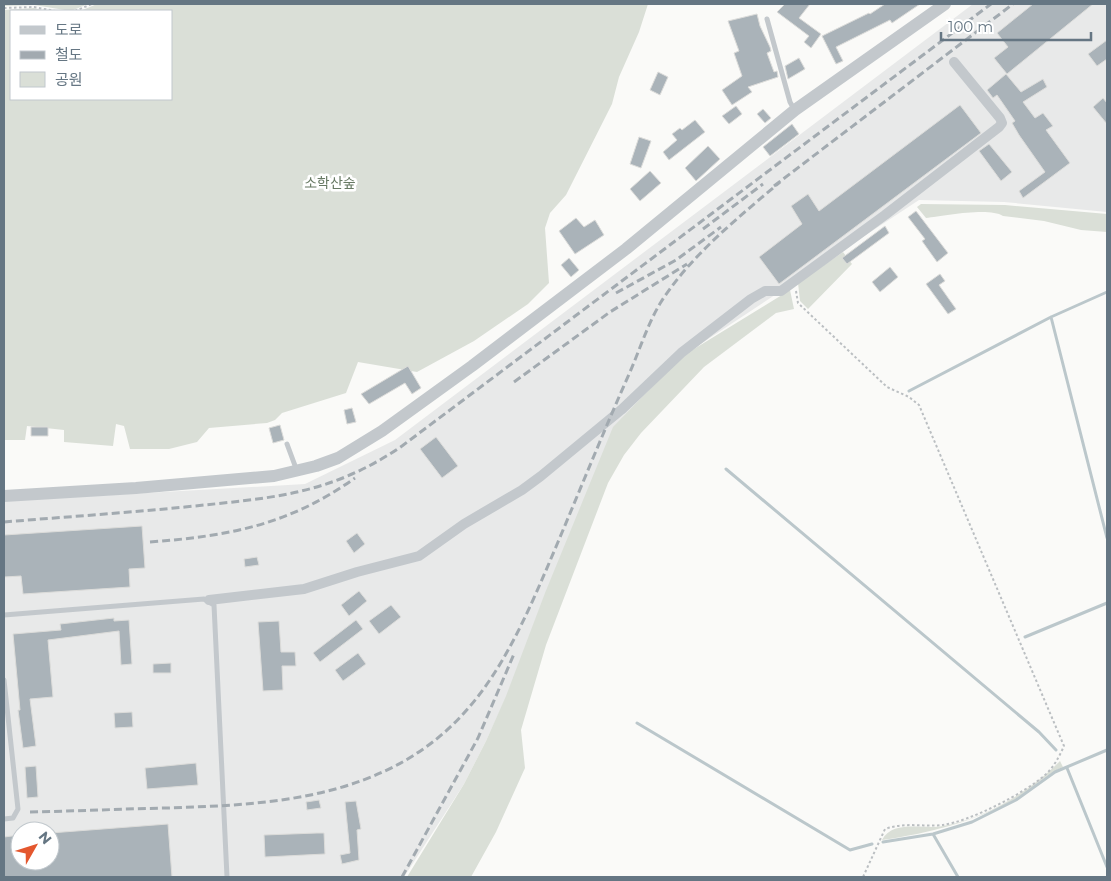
<svg xmlns="http://www.w3.org/2000/svg" width="1111" height="881" font-family="Montserrat,'Noto Sans KR',sans-serif">
	<style>
		.built { fill: #e8e9e9; fill-rule: evenodd }
		.green { fill: #dadfd7 }
		.lines { fill: none; stroke-linecap: round; stroke-linejoin: round }
		.stream { stroke: #bbc7cb; stroke-width: 3 }
		.building { fill: #aab3b9; stroke: #dcdcda }
		.path { stroke: #bbbfc2; stroke-width: 2; stroke-dasharray: 2.5 2.5; stroke-linecap: butt }
		.service { stroke: #c3c8cc; stroke-width: 5 }
		.minor { stroke: #c3c8cc; stroke-width: 10 }
		.tertiary { stroke: #c3c8cc; stroke-width: 12 }
		.rail { stroke: #a2aab0; stroke-width: 3; stroke-dasharray: 8 4; stroke-linecap: butt }
		.labels { text-anchor: middle; dominant-baseline: central; stroke-width: 5; stroke-linejoin: round; paint-order: stroke }
		.park-label { font-size: 14px; fill: #687a64; stroke: #fff }
	</style>
	<rect width="100%" height="100%" fill="#fafaf8"/>
	<path class="built" d="M 973,4 L 1107,4 L 1107,212 L 1004,202 L 919,200 L 681,357 L 646,392 L 486,741 L 464,784 L 404,877 L 4,877 L 4,501 L 305,484 L 395,440 ZM 20,831 L 50,831 L 50,861 L 20,861 Z"/>
	<path class="green" d="M 4,4 L 88,4 L 71,11 L 34,5 L 4,6 Z
		M 97,4 L 648,4 L 639,32 L 619,77 L 612,104 L 566,195 L 550,213 L 545,228 L 549,283 L 528,304 L 474,341 L 417,372 L 358,362 L 346,393 L 282,413 L 275,420 L 267,423 L 209,428 L 197,442 L 169,449 L 130,449 L 124,426 L 116,424 L 113,446 L 64,442 L 64,430 L 27,426 L 25,440 L 4,440 L 4,10 L 34,8 L 46,11 L 11,11 L 11,99 L 171,99 L 171,11 L 80,11 Z
		M 921,204 L 1005,205 L 1107,214 L 1107,232 L 1081,230 L 1044,221 L 1003,216 C 989,207 944,216 926,218 L 917,207 Z
		M 843,252 L 852,264 L 808,309 L 800,301 L 798,283 Z
		M 790,290 L 794,309 L 776,313 L 704,367 L 641,433 L 624,455 L 608,483 L 546,645 L 521,730 L 525,768 L 496,832 L 471,877 L 407,877 L 464,784 L 486,741 L 506,696 L 545,593 L 613,427 L 681,357 Z
		M 1060,761 L 1063,767 C 1046,774 1032,789 1015,799 C 973,822 930,833 882,840 C 893,819 925,830 943,826 C 984,819 1031,791 1060,761 Z"/>
	<g class="lines">
		<path class="stream" d="M 1051,317 L 1107,538
			M 909,391 L 1051,317 L 1107,292
			M 726,469 L 1039,732 L 1056,750
			M 1025,637 L 1107,603
			M 637,723 L 850,850 L 872,844
			M 1067,768 L 1107,867
			M 933,834 L 958,877
			M 883,842 L 933,834 L 972,822 L 1016,800 L 1055,772 L 1107,750"/>
	</g>
	<path class="building" d="M 785,4 L 810,4 L 799,18 L 821,34 L 811,48 L 804,42 L 809,36 L 777,12 Z
		M 885,4 L 920,4 L 892,23 L 890,20 L 836,47 L 843,61 L 836,64 L 822,36 L 869,13 L 870,14 Z
		M 1033,4 L 1093,4 L 1007,74 L 994,58 L 1008,47 L 997,33 Z
		M 757,14 L 760,26 L 770,47 L 771,51 L 767,53 L 774,72 L 777,71 L 778,77 L 748,87 L 752,92 L 732,105 L 722,90 L 742,76 L 734,53 L 739,51 L 728,21 Z
		M 1107,40 L 1107,59 L 1097,66 L 1088,54 Z
		M 799,58 L 805,69 L 788,79 L 785,66 Z
		M 658,72 L 668,77 L 660,95 L 650,90 Z
		M 1006,74 L 1021,92 L 1043,79 L 1047,87 L 1023,102 L 1035,118 L 1043,113 L 1053,126 L 1046,130 L 1070,163 L 1023,198 L 1019,191 L 1045,172 L 1019,135 L 1012,123 L 1015,121 L 997,95 L 993,98 L 987,90 Z
		M 1103,98 L 1107,103 L 1107,124 L 1093,107 Z
		M 960,105 L 981,133 L 779,284 L 759,257 L 802,224 L 791,206 L 808,194 L 819,211 Z
		M 736,106 L 742,114 L 729,124 L 722,116 Z
		M 763,109 L 771,118 L 765,123 L 757,114 Z
		M 695,120 L 705,132 L 669,160 L 663,152 L 677,140 L 672,134 L 680,128 L 682,130 Z
		M 792,124 L 799,134 L 770,156 L 763,147 Z
		M 639,137 L 651,141 L 641,168 L 630,164 Z
		M 989,144 L 1012,172 L 1001,181 L 979,151 Z
		M 708,146 L 720,159 L 696,181 L 685,168 Z
		M 650,171 L 661,183 L 640,201 L 630,189 Z
		M 916,211 L 948,253 L 937,262 L 922,241 L 925,239 L 908,217 Z
		M 576,218 L 584,227 L 595,220 L 604,235 L 575,254 L 559,231 Z
		M 885,226 L 889,233 L 847,264 L 842,258 Z
		M 569,258 L 579,270 L 571,277 L 561,265 Z
		M 890,267 L 898,277 L 880,292 L 872,282 Z
		M 940,274 L 945,281 L 939,285 L 956,309 L 948,314 L 926,284 Z
		M 408,366 L 421,388 L 412,394 L 405,383 L 369,404 L 361,394 Z
		M 352,408 L 356,422 L 347,424 L 344,410 Z
		M 280,425 L 284,440 L 273,443 L 269,428 Z
		M 31,427 L 48,427 L 48,436 L 31,436 Z
		M 436,437 L 458,466 L 442,478 L 420,449 Z
		M 142,526 L 145,568 L 129,569 L 130,587 L 23,594 L 21,576 L 4,577 L 4,535 Z
		M 357,533 L 365,544 L 354,553 L 346,541 Z
		M 257,557 L 259,565 L 245,567 L 244,559 Z
		M 359,591 L 367,601 L 349,616 L 341,605 Z
		M 391,605 L 401,617 L 379,634 L 369,621 Z
		M 114,618 L 114,621 L 129,620 L 132,664 L 121,665 L 119,631 L 48,640 L 53,697 L 30,699 L 36,746 L 23,748 L 18,710 L 20,710 L 13,634 L 61,630 L 60,624 Z
		M 356,620 L 363,629 L 320,662 L 313,653 Z
		M 279,621 L 281,652 L 295,652 L 296,666 L 282,666 L 283,690 L 263,691 L 258,622 Z
		M 358,653 L 366,664 L 343,681 L 335,670 Z
		M 171,663 L 171,673 L 153,673 L 153,664 Z
		M 132,712 L 133,727 L 115,728 L 114,713 Z
		M 196,763 L 198,785 L 147,789 L 145,768 Z
		M 36,766 L 38,797 L 27,798 L 25,767 Z
		M 319,800 L 321,808 L 307,810 L 306,802 Z
		M 356,801 L 361,829 L 357,830 L 359,860 L 342,864 L 340,855 L 350,853 L 345,802 Z
		M 168,824 L 172,877 L 4,877 L 4,837 L 20,835 L 20,861 L 50,861 L 50,833 Z
		M 317,833 L 324,833 L 325,854 L 265,857 L 264,835 Z"/>
	<g class="lines">
		<path class="path" d="M 4,8 L 34,7 L 55,11
			M 75,11 L 92,4
			M 796,291 L 798,303 L 887,387 L 909,397 L 919,405 L 1064,746 C 1059,757 1054,767 1045,775 C 1025,793 969,822 942,825 C 923,827 905,822 885,829 L 863,877"/>
		<path class="service" d="M 767,19 L 790,102 L 794,109
			M 287,444 L 297,471
			M 4,615 L 204,599 L 214,605 L 227,877
			M 4,680 L 18,809 L 13,818 L 4,819"/>
		<path class="minor" d="M 209,600 L 304,589 L 357,572 L 419,556 L 464,524 L 522,490 L 541,476 L 621,410 L 681,353 L 751,299 L 765,291 L 781,291 L 885,215 L 999,127 L 1002,123 L 1000,118 L 954,62"/>
		<path class="tertiary" d="M 4,496 L 136,488 L 274,476 L 316,466 L 338,458 L 382,431 L 472,366 L 626,249 L 795,110 L 945,4"/>
		<path class="rail" d="M 774,186 L 1013,4
			M 703,229 L 763,184
			M 616,293 L 676,260 L 721,227
			M 514,382 L 610,312 L 687,264
			M 4,522 C 64,517 125,513 185,507 C 269,498 329,496 402,446 L 991,4
			M 150,542 C 229,536 289,525 355,478
			M 30,812 C 76,811 121,809 167,808 C 225,806 283,804 339,788 C 471,750 509,658 558,542 C 582,485 605,428 630,372 C 640,349 648,323 661,302 C 691,255 738,218 780,182
			M 402,877 L 478,738 L 514,654"/>
	</g>
	<g class="labels">
		<g class="park-label">
			<text x="330" y="183">소학산숲</text>
		</g>
	</g>
	<rect width="1111" height="881" fill="none" stroke="#657683" stroke-width="10"/>
	<rect x="10" y="10" width="162" height="90" fill="#ffffff" stroke="#c1c8cd"/>
	<rect x="20" y="26" width="25" height="8" fill="#c3c8cc" stroke="#c1c8cd"/>
	<text x="55" y="35" font-size="15" fill="#657683">도로</text>
	<rect x="20" y="51" width="25" height="8" fill="#a2aab0" stroke="#c1c8cd"/>
	<text x="55" y="60" font-size="15" fill="#657683">철도</text>
	<rect x="20" y="72" width="25" height="15" fill="#dadfd7" stroke="#c1c8cd"/>
	<text x="55" y="85" font-size="15" fill="#657683">공원</text>
	<g transform="translate(35 846) rotate(51)"><circle r="24" fill="#ffffff" stroke="#c1c8cd"/>
	<path d="M0-4L9 19L0 12L-9 19Z" fill="#e4572e"/>
	<text y="-8" font-size="14" font-weight="bold" text-anchor="middle" fill="#657683">N</text>
	</g>
	<path d="M941 32v8h150v-8" fill="none" stroke="#657683" stroke-width="2.5"/>
	<text x="948" y="32" font-size="15" fill="#657683" stroke="#ffffff" stroke-width="4" paint-order="stroke">100 m</text>
</svg>
